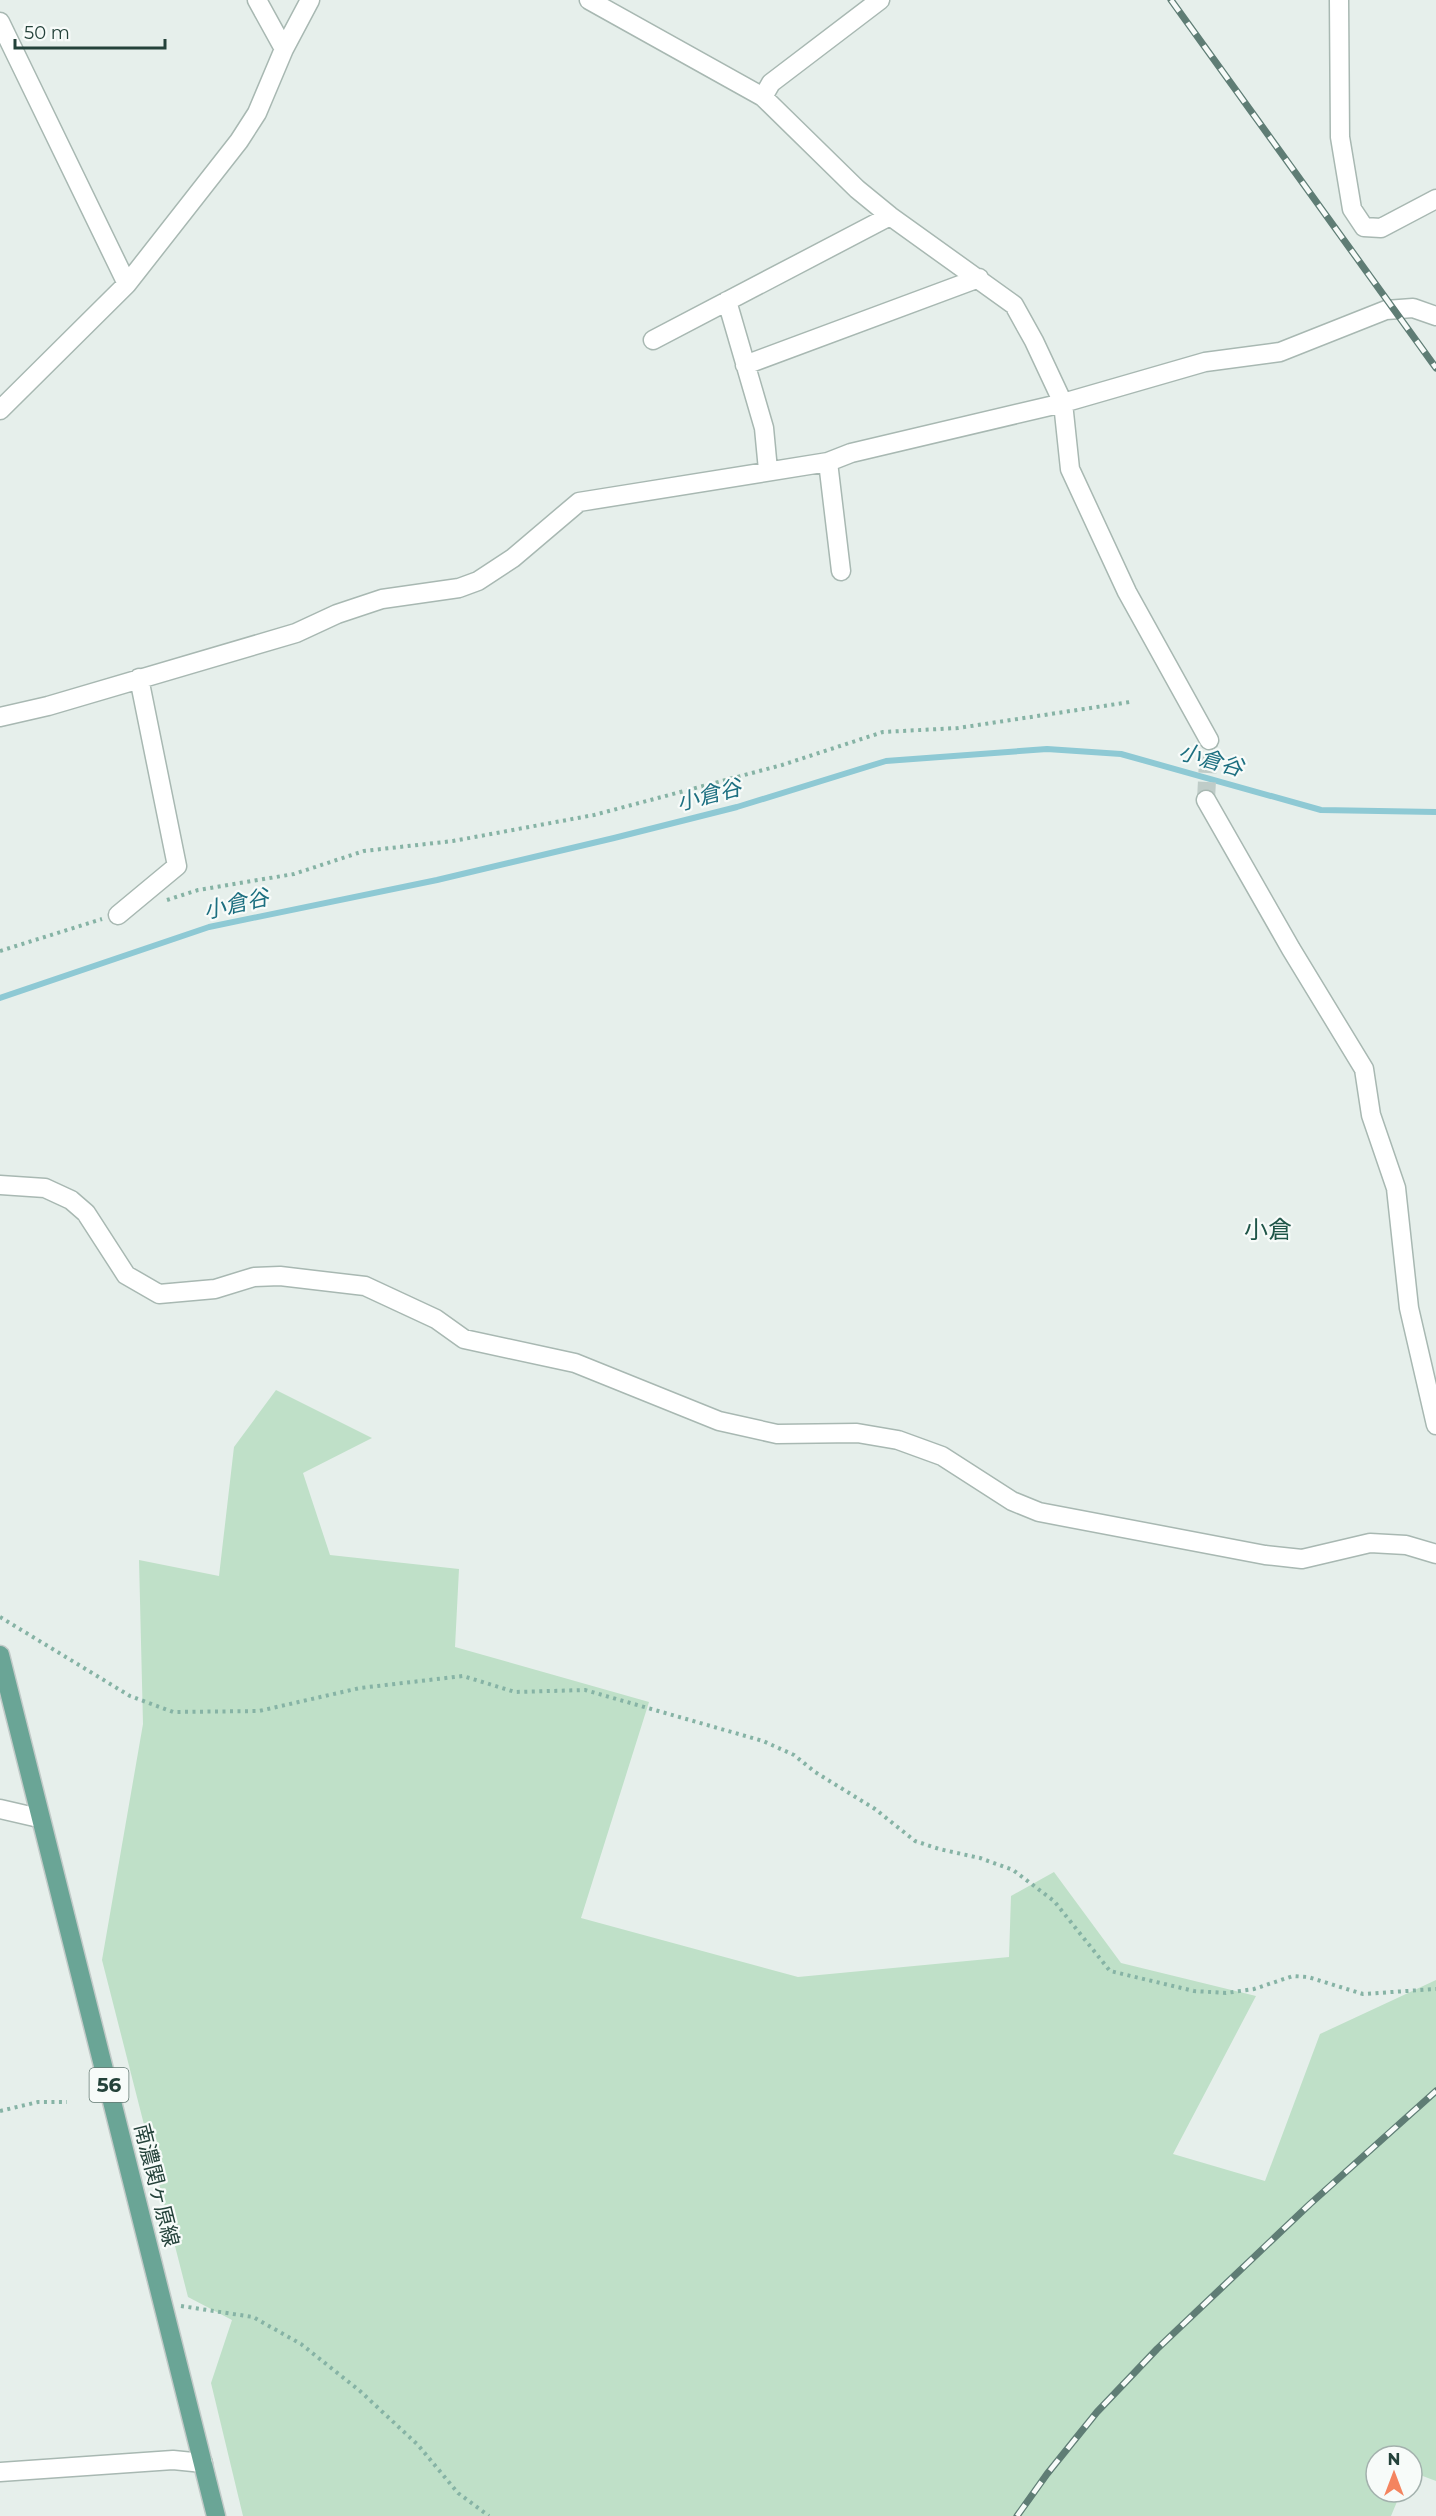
<svg xmlns="http://www.w3.org/2000/svg" width="1436" height="2516" font-family="Montserrat,'Noto Sans JP',sans-serif">
	<style>
		.green { fill: #bfe0c8 }
		.lines { fill: none; stroke-linecap: round; stroke-linejoin: round }
		.stream { stroke: #8ec9d4; stroke-width: 6 }
		.street-tunnel { stroke: #bfccc8; stroke-width: 18; stroke-dasharray: 18 9; stroke-linecap: butt }
		.street-casing { stroke: #a8b8b2; stroke-width: 21 }
		.primary-casing { stroke: #c2cac8; stroke-width: 21 }
		.path { stroke: #86b3a5; stroke-width: 4; stroke-dasharray: 3 4.5; stroke-linecap: butt }
		.street { stroke: #fff; stroke-width: 18 }
		.primary { stroke: #6aa596; stroke-width: 18 }
		.rail-casing { stroke: #5f7d75; stroke-width: 7 }
		.rail { stroke: #f7fbf9; stroke-width: 4.5; stroke-dasharray: 14; stroke-linecap: butt }
		.labels { text-anchor: middle; dominant-baseline: central; stroke-width: 4.5; stroke-linejoin: round; paint-order: stroke }
		.shield { fill: #f7fbf9; stroke: #637a73; stroke-width: 1.5 }
		.shield-label { font-size: 20px; font-weight: bold; fill: #24423a }
		.street-label { font-size: 21px; fill: #24423a; stroke: #f7fbf9 }
		.water-label { font-size: 22px; font-style: italic; fill: #1c6f80; stroke: #f7fbf9 }
		.quarter-label { font-size: 24px; fill: #1f5548; stroke: #f7fbf9 }
	</style>
	<rect width="100%" height="100%" fill="#e6efeb"/>
	<path class="green" d="M 276,1390 L 372,1438 L 303,1473 L 330,1555 L 459,1569 L 455,1647 L 649,1702 L 581,1918 L 798,1977 L 1009,1957 L 1011,1896 L 1054,1872 L 1121,1963 L 1256,1996 L 1173,2154 L 1265,2181 L 1320,2034 L 1436,1980 L 1436,2481 L 1412,2472 L 1412,2456 L 1376,2456 L 1376,2492 L 1401,2492 L 1391,2516 L 243,2516 L 211,2383 L 232,2320 L 188,2297 L 102,1960 L 143,1724 L 139,1560 L 219,1576 L 234,1447 Z"/>
	<g class="lines">
		<path class="stream" d="M 0,998 L 209,927 L 437,880 L 614,838 L 737,807 L 886,761 L 1047,749 L 1121,754 L 1321,810 L 1436,812"/>
		<path class="street-tunnel" d="M 1206,800 L 1209,740"/>
		<defs>
			<path id="street" d="M 257,0 L 284,49
				M 589,0 L 763,97 L 857,189 L 890,216 L 1014,305 L 1034,341 L 1063,403 L 1070,469 L 1127,592 L 1209,740
				M 1339,0 L 1340,137 L 1352,209 L 1364,227 L 1381,228 L 1436,199
				M 0,22 L 127,284
				M 763,97 L 771,83 L 880,0
				M 727,301 L 764,428 L 768,470
				M 653,340 L 890,216
				M 745,365 L 979,278
				M 0,410 L 127,284 L 239,141 L 257,113 L 284,49 L 310,0
				M 828,462 L 841,571
				M 0,717 L 48,706 L 296,633 L 337,614 L 382,599 L 459,588 L 478,581 L 513,558 L 579,502 L 828,462 L 851,453 L 1063,403 L 1205,362 L 1280,352 L 1386,310 L 1413,308 L 1436,316
				M 1206,800 L 1291,949 L 1364,1069 L 1371,1115 L 1396,1188 L 1409,1308 L 1436,1425
				M 118,915 L 177,866 L 139,678
				M 0,1185 L 45,1188 L 71,1200 L 86,1213 L 126,1275 L 159,1294 L 215,1289 L 254,1277 L 280,1276 L 365,1286 L 436,1319 L 464,1339 L 575,1363 L 719,1421 L 777,1434 L 857,1433 L 898,1440 L 942,1456 L 1012,1501 L 1039,1512 L 1265,1555 L 1302,1559 L 1370,1543 L 1406,1545 L 1436,1554
				M 0,1809 L 39,1818
				M 0,2472 L 173,2460 L 203,2463"/>
			<path id="primary" d="M 0,1655 L 216,2516"/>
		</defs>
		<use href="#street" class="street-casing"/>
		<use href="#primary" class="primary-casing"/>
		<path class="path" d="M 167,900 L 198,890 L 294,874 L 364,851 L 453,841 L 594,815 L 782,765 L 883,732 L 958,728 L 1130,702
			M 0,951 L 102,919
			M 0,1617 L 130,1696 L 173,1712 L 259,1711 L 360,1688 L 463,1676 L 515,1692 L 585,1690 L 763,1741 L 794,1755 L 815,1772 L 875,1809 L 915,1841 L 939,1849 L 980,1858 L 1013,1870 L 1054,1901 L 1110,1971 L 1194,1991 L 1226,1993 L 1254,1989 L 1293,1976 L 1308,1977 L 1363,1994 L 1436,1989
			M 0,2111 L 38,2102 L 67,2102
			M 181,2306 L 253,2317 L 301,2344 L 360,2391 L 418,2445 L 458,2493 L 489,2516"/>
		<use href="#street" class="street"/>
		<use href="#primary" class="primary"/>
		<defs>
			<path id="rail" d="M 1171,0 L 1436,368
				M 1017,2516 L 1047,2474 L 1097,2412 L 1157,2349 L 1310,2204 L 1436,2091"/>
		</defs>
		<use href="#rail" class="rail-casing"/>
		<use href="#rail" class="rail"/>
	</g>
	<g class="labels">
		<rect class="shield" x="89.5" y="2068" width="39" height="34" rx="4.5"/>
		<g class="shield-label">
			<text x="109" y="2085">56</text>
		</g>
		<g class="street-label">
			<text transform="translate(157 2185) rotate(76)">南濃関ヶ原線</text>
		</g>
		<g class="water-label">
			<text transform="translate(1211 760) rotate(16)">小倉谷</text>
			<text transform="translate(709 795) rotate(-15)">小倉谷</text>
			<text transform="translate(236 904) rotate(-13)">小倉谷</text>
		</g>
		<g class="quarter-label">
			<text x="1268" y="1229">小倉</text>
		</g>
	</g>
	<g transform="translate(1394 2474)"><circle r="28" fill="#f7fbf9" stroke="#a3b1ad" stroke-width="1.5"/>
	<path d="M0-4.5L10 22L0 15L-10 22Z" fill="#f4845f"/>
	<text y="-9" font-size="16" font-weight="bold" text-anchor="middle" fill="#24423a">N</text>
	</g>
	<path d="M15 39v9h150v-9" fill="none" stroke="#24423a" stroke-width="3"/>
	<text x="24" y="39" font-size="18" fill="#24423a" stroke="#f7fbf9" stroke-width="4.5" paint-order="stroke">50 m</text>
</svg>
